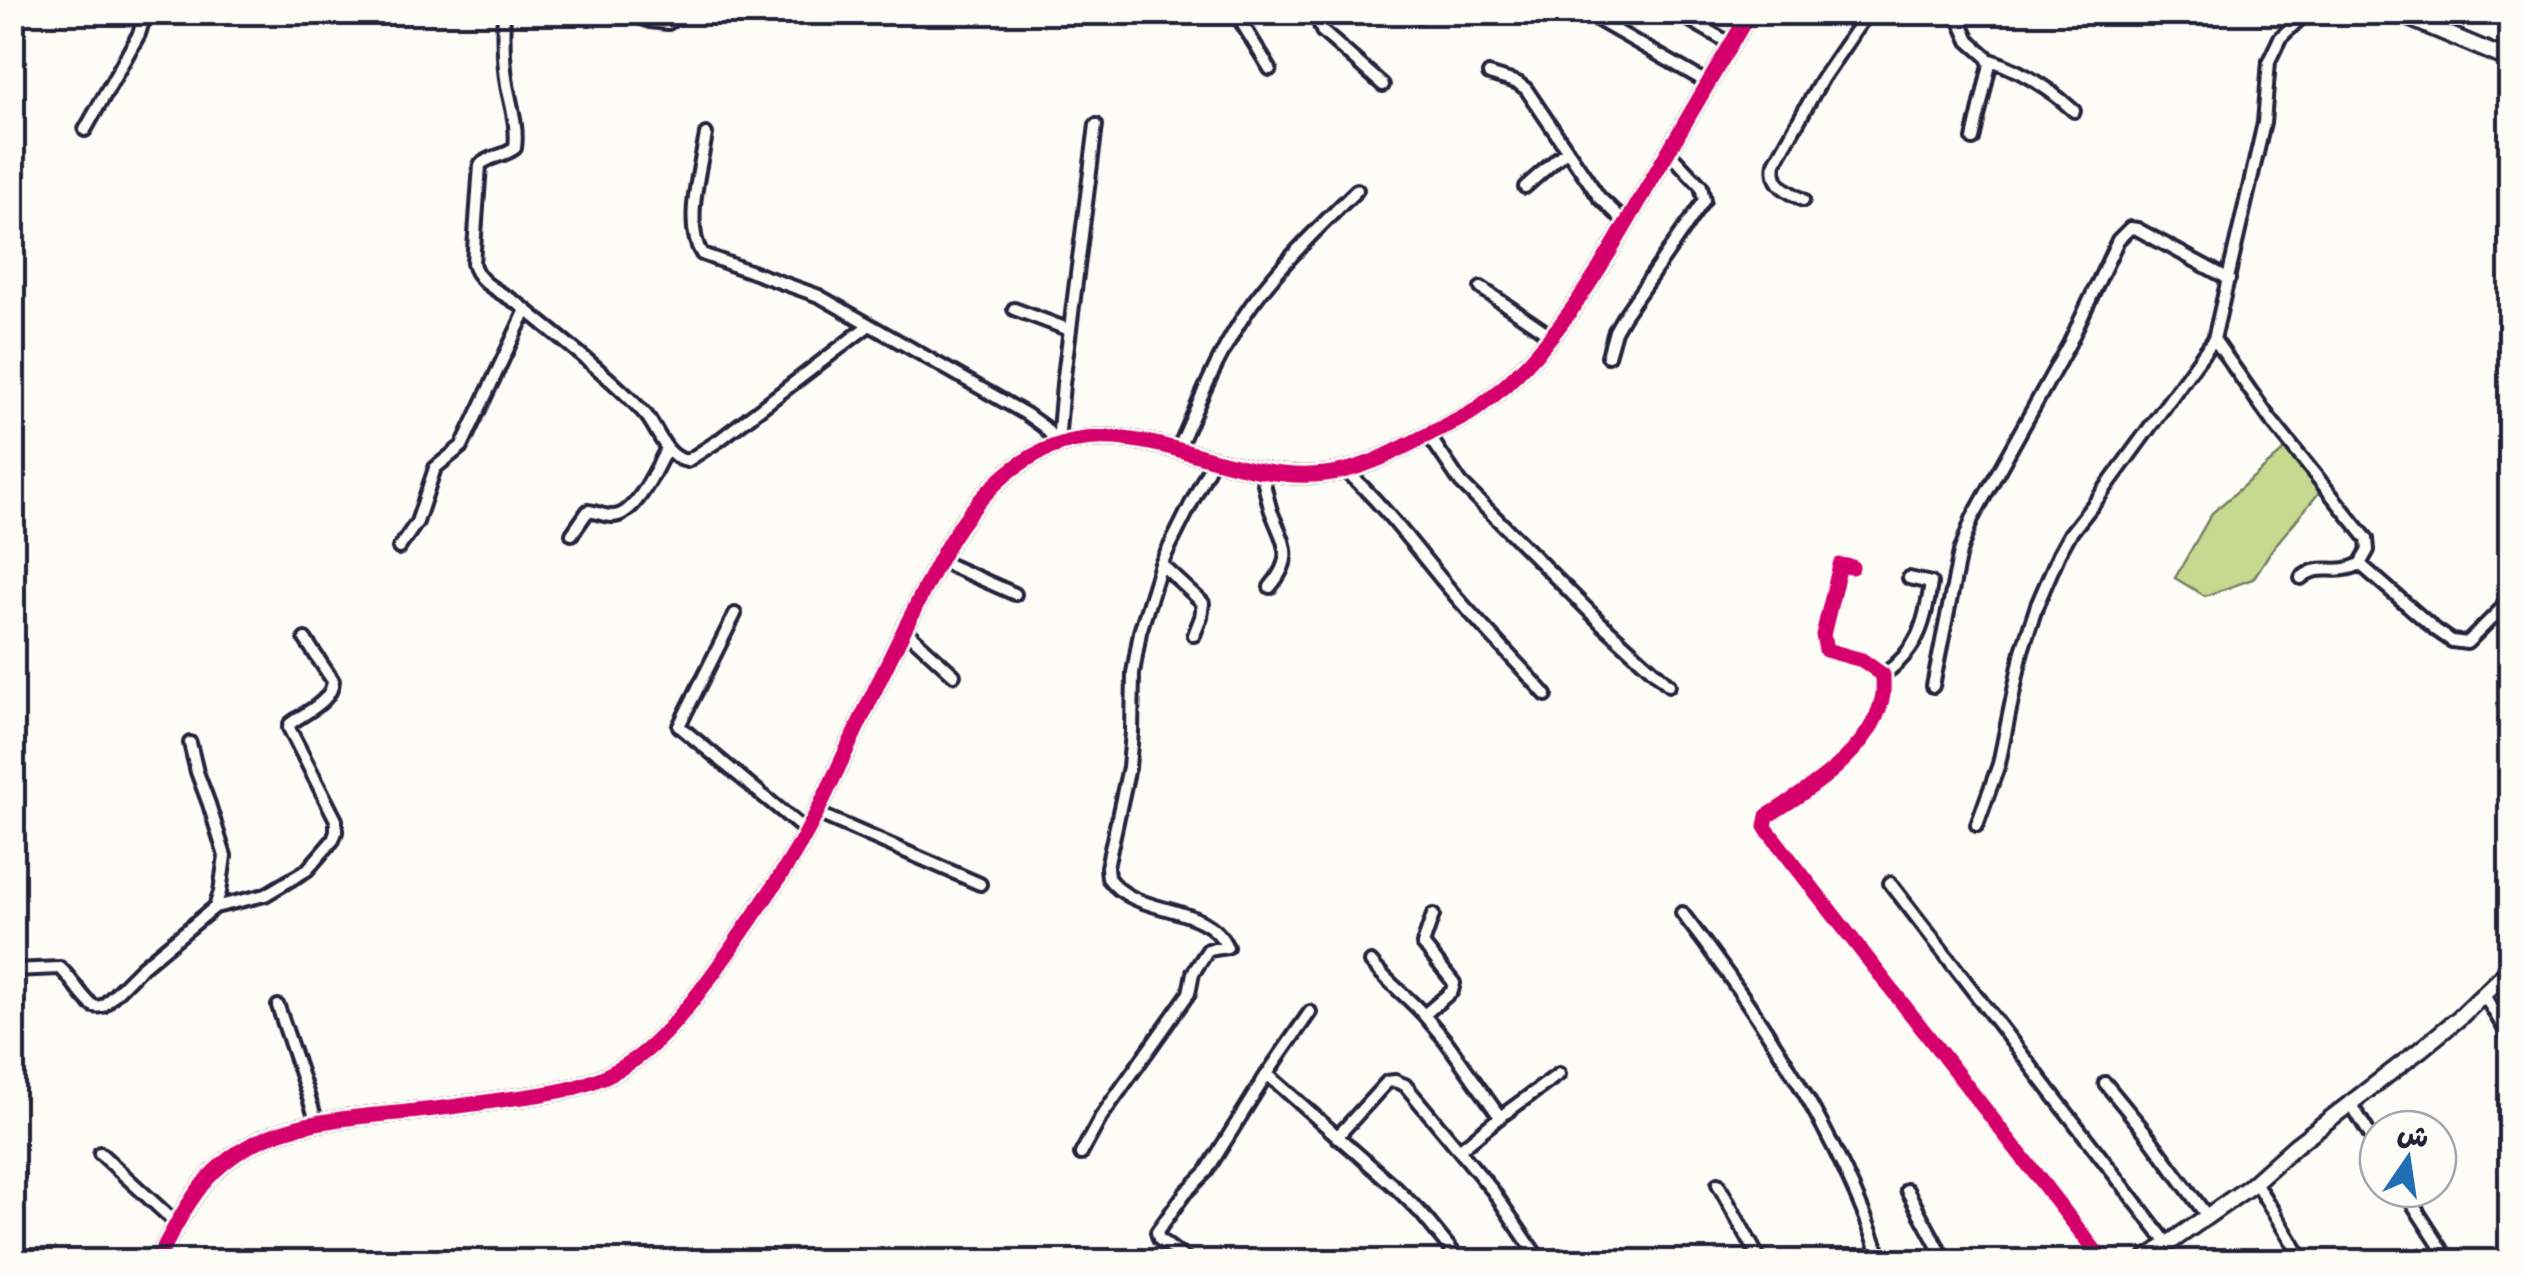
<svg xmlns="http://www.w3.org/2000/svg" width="2523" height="1274" font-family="'Comic Neue','Playpen Sans Arabic',sans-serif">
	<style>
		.green { fill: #c6d98e; stroke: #747e64; stroke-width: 2.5 }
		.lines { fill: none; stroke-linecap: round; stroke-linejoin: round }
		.street-casing { stroke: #22223b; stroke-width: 18 }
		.secondary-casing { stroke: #22223b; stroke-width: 21 }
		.street { stroke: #fdfcf7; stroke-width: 10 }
		.secondary { stroke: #fdfcf7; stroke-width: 14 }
		.cycleway-casing { stroke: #fdfcf7; stroke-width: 21 }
		.cycleway { stroke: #d6006c; stroke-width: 15 }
	</style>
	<rect width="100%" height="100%" fill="#fdfcf7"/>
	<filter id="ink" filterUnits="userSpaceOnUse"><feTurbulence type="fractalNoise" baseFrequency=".01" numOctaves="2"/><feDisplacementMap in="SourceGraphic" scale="20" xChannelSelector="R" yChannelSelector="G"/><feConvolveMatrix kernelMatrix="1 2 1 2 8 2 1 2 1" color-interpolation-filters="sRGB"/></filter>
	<g filter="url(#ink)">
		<path class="green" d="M 2288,447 L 2323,488 L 2273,548 L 2253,579 L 2205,596 L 2175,578 L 2212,513 Z"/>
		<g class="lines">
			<defs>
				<path id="street" d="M 504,12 C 503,36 503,61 507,85 C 511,106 518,126 515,148 C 504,157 488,156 480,165 L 473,263 C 478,287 509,294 526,310
					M 627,12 L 650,21 L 668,23 L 678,17 L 679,12
					M 1235,12 L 1270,69
					M 1321,12 L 1319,22 L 1322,31 L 1383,85
					M 1416,12 L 1418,15
					M 1584,12 L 1708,83
					M 1676,12 L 1731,44
					M 1956,12 L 1969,41 L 1986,56 L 1990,64 L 1973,139
					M 1988,59 C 2021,70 2048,87 2074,111
					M 1489,74 L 1518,83 L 1526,89 L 1599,197 L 1626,223
					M 85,130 L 139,34 L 146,12
					M 706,134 C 701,167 683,225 702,254 L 819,296 L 1026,414 L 1044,427 L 1058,443
					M 1525,187 L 1567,150
					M 1803,200 C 1786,190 1771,185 1775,163 L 1822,79 L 1868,12
					M 1481,288 L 1550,335
					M 1014,309 L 1070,330
					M 2214,339 L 2270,419 L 2367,539 L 2368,550 L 2360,564 L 2436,630 L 2452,641 L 2467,643 L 2501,609 L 2510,593
					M 1608,356 L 1615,331 L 1623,317 L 1704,200 L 1701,186 L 1668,151
					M 1428,434 L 1461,483 L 1601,623 L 1669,685
					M 1058,443 L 1063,384 L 1096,125
					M 1178,450 C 1200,400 1220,349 1252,304 C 1283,262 1320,226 1357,190
					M 1261,470 C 1264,483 1267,498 1271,511 C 1284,544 1296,556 1270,587
					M 1346,471 C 1386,507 1417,551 1452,592 C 1482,627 1515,660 1546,695
					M 572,534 L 588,511 C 597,512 604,516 612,516 C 636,517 657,466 667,448
					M 399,548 L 417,522 L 435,468 L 462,446 L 526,310 C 565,342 612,378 646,415 C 659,431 665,457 687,461 L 718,441 L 868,326
					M 938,560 L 1015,594
					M 1161,564 L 1203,603 L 1201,617 L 1194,635
					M 1852,567 L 1840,565 L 1823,635 L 1826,650 L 1862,660 L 1883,675 C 1883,682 1884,692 1882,699 C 1871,751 1809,790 1767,816 L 1765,827 L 2104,1262
					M 2301,578 C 2320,561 2336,577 2360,564
					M 735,614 L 679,726 L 807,832
					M 904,629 L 954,675
					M 1883,675 C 1918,650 1925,624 1931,583 L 1909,578
					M 1933,686 L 1960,552 L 1972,519 L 2069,344 L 2118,240 L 2130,228 L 2137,229 L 2229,279
					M 190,743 L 197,772 L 209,804 L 225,856 L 220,892 L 215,907
					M 817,813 L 980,884
					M 1977,825 L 1999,764 L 2022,651 L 2037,605 L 2059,554 L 2070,534 L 2099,497 L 2214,339 L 2264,123 L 2269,61 L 2280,38 L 2307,12
					M 1890,883 L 2167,1243
					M 1682,913 C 1763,1018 1839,1135 1882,1262
					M 1433,915 L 1423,944 L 1454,983 L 1452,991 L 1424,1015 L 1446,1041 L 1500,1117
					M 1371,962 C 1387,982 1407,996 1424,1015
					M 12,970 L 60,968 C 70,976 85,1002 94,1006 C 97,1007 100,1006 103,1006 L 141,968 L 215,907 L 265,895 L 307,870 L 333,840 L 336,832 L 336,820 L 289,728 L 290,724 C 305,712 332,702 333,681 L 305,639
					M 2484,995 L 2510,1038
					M 278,1006 L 317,1122
					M 1310,1012 L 1267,1074 L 1396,1188 L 1422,1214 L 1461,1262
					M 2105,1083 L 2146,1133 L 2207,1216
					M 2350,1102 L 2378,1148
					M 1337,1137 L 1387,1082 L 1395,1081 L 1405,1085 L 1493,1191 L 1541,1262
					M 1459,1150 L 1500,1117 L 1559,1074
					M 100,1153 L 177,1224
					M 1081,1154 L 1101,1117 L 1189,993 L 1193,973 L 1208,950 L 1227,947 C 1206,901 1137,918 1108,878 L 1107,867 L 1129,767 L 1132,732 L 1133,673 L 1140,632 L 1161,564 L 1214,458
					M 2255,1182 L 2304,1262
					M 1718,1184 L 1761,1262
					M 2403,1189 L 2450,1262
					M 1907,1190 L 1946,1262
					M 1189,1262 L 1159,1239 L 1157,1232 L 1185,1193 L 1206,1172 L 1267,1074"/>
				<path id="secondary" d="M 2395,12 L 2510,60
					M 156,1262 C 170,1236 184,1208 202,1185 C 254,1121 333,1120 407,1112 C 441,1109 474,1104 507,1099 C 556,1093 593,1088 634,1060 C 668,1037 706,984 730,950 C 761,904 795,859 819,808 C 850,744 879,679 911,616 C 937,563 958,517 1003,477 C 1109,384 1212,487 1325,474 C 1363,470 1396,451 1429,434 C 1445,426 1464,419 1478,408 C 1560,347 1609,253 1659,167 C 1689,115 1720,64 1750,12
					M 2142,1262 L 2249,1187 L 2296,1145 L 2420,1050 L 2459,1018 L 2510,969"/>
			</defs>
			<use href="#street" class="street-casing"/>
			<use href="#secondary" class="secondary-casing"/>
			<use href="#street" class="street"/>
			<use href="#secondary" class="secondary"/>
			<defs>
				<path id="cycleway" d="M 1852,567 L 1840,565 L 1823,635 L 1826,650 L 1862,660 L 1883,675 C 1883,682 1884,692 1882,699 C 1871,751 1809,790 1767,816 L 1765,827 L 2104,1262
					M 156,1262 C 170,1236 184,1208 202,1185 C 254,1121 333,1120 407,1112 C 441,1109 474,1104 507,1099 C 556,1093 593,1088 634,1060 C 668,1037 706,984 730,950 C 761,904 795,859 819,808 C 850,744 879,679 911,616 C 937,563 958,517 1003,477 C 1109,384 1212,487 1325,474 C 1363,470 1396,451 1429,434 C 1445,426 1464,419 1478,408 C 1560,347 1609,253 1659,167 C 1689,115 1720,64 1750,12"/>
			</defs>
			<use href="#cycleway" class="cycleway-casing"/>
			<use href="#cycleway" class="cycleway"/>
		</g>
	</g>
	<rect width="2523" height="1274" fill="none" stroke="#fdfcf7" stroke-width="50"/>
	<rect x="25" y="25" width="2473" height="1224" fill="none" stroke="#22223b" stroke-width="4" filter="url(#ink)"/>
	<g transform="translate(2408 1159) rotate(13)"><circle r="48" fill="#fdfcf7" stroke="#a5a5ac" stroke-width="2.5"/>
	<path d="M0-8L18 38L0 25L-18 38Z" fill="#1f6fb2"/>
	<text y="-15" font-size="28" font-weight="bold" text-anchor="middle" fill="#22223b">ش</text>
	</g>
</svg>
